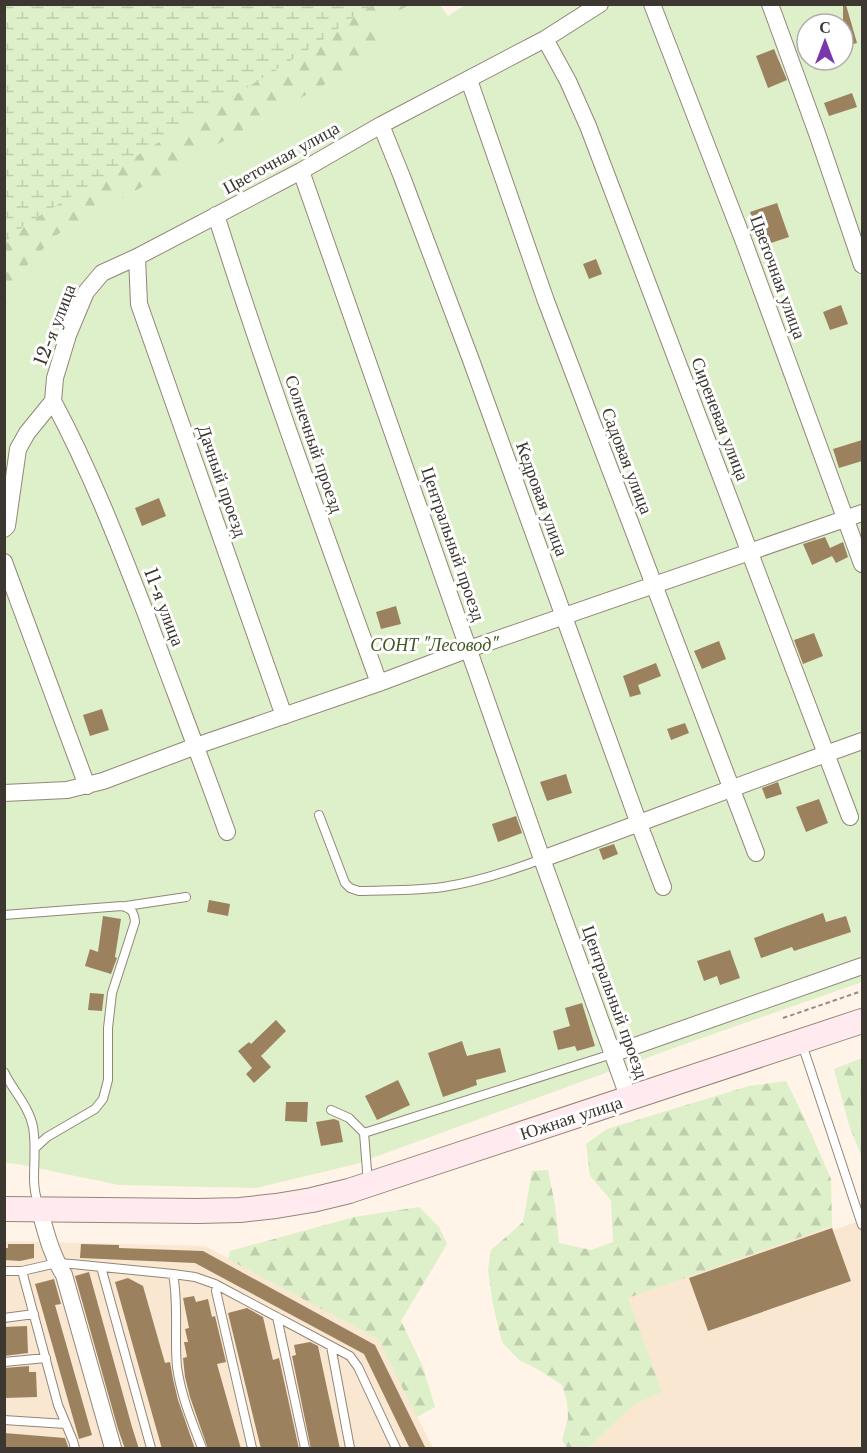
<svg xmlns="http://www.w3.org/2000/svg" width="867" height="1453" font-family="'Libre Baskerville',serif">
	<style>
		.built { fill: #f9e7d1 }
		.forest { fill: url(#forest-firs) }
		.wetland { fill: url(#wetland-marsh) }
		.garden { fill: #ddf0c9; fill-rule: evenodd }
		.building { fill: #9c815f }
		.lines { fill: none; stroke-linecap: round; stroke-linejoin: round }
		.service-casing { stroke: #928678; stroke-width: 10 }
		.minor-casing { stroke: #928678; stroke-width: 18 }
		.secondary-casing { stroke: #928678; stroke-width: 26 }
		.path { stroke: #958e84; stroke-width: 2; stroke-dasharray: 4.5 3; stroke-linecap: butt }
		.service { stroke: #fff; stroke-width: 8 }
		.minor { stroke: #fff; stroke-width: 16 }
		.secondary { stroke: #ffeaf0; stroke-width: 24 }
		.labels { text-anchor: middle; dominant-baseline: central; stroke-width: 6; stroke-linejoin: round; paint-order: stroke }
		.street-label { font-size: 18px; fill: #3c3731; stroke: #fff }
		.park-label { font-size: 18px; font-style: italic; fill: #40591f; stroke: #fff }
	</style>
	<defs>
		<pattern id="forest-firs" width="22" height="20" patternUnits="userSpaceOnUse" patternTransform="scale(1.5)"><rect width="22" height="20" fill="#ddf0c9"/><path d="M5 1l3.5 6h-7zM16 11l3.5 6h-7z" fill="#bfcead"/></pattern>
		<pattern id="wetland-marsh" width="20" height="14" patternUnits="userSpaceOnUse" patternTransform="scale(1.5)"><rect width="20" height="14" fill="#ddf0c9"/><path d="M1 5h8M5 5V1M11 12h8M15 12V8" fill="none" stroke="#bfcead"/></pattern>
	</defs>
	<rect width="100%" height="100%" fill="#fff4e7"/>
	<path class="built" d="M 862,1220 L 862,1448 L 588,1448 L 635,1404 L 662,1392 L 627,1298 L 832,1226 L 834,1230 Z
		M 5,1241 L 205,1246 L 378,1339 L 433,1448 L 5,1448 Z"/>
	<path class="forest" d="M 5,5 L 410,5 L 373,24 L 385,51 L 57,235 L 21,272 L 5,309 Z
		M 862,1058 L 862,1158 L 849,1125 L 834,1069 Z
		M 786,1081 L 803,1115 L 831,1179 L 832,1226 L 628,1298 L 662,1392 L 635,1404 L 588,1448 L 567,1448 L 562,1440 L 568,1418 L 567,1402 L 562,1385 L 539,1370 L 519,1360 L 502,1342 L 493,1305 L 488,1270 L 491,1250 L 523,1222 L 532,1171 L 548,1170 L 555,1205 L 559,1243 L 591,1250 L 613,1242 L 611,1200 L 590,1176 L 586,1144 L 607,1129 L 749,1086 Z
		M 419,1207 L 439,1227 L 447,1244 L 401,1321 L 423,1367 L 435,1407 L 417,1417 L 378,1339 L 228,1259 L 230,1251 L 354,1217 Z"/>
	<path class="wetland" d="M 5,4 L 373,4 L 373,5 L 358,14 L 314,46 L 25,225 L 5,242 Z"/>
	<path class="garden" d="M 467,4 L 862,5 L 862,982 L 682,1045 L 356,1164 L 256,1188 L 119,1185 L 18,1164 L 5,1163 L 4,309 L 21,272 L 57,235 L 384,51 L 373,24 L 410,5 L 440,5 L 448,16 ZM 807,24 L 843,24 L 843,60 L 807,60 Z"/>
	<path class="building" d="M 846,5 L 857,43 L 843,47 L 843,6 Z
		M 774,49 L 787,80 L 768,88 L 756,56 Z
		M 852,93 L 857,107 L 829,116 L 824,103 Z
		M 777,203 L 789,237 L 762,246 L 750,212 Z
		M 596,259 L 602,274 L 589,279 L 583,264 Z
		M 841,305 L 848,324 L 830,330 L 823,312 Z
		M 862,440 L 862,461 L 839,468 L 833,449 Z
		M 159,498 L 166,516 L 142,526 L 135,508 Z
		M 825,537 L 830,548 L 843,542 L 848,557 L 836,563 L 832,556 L 812,565 L 803,544 Z
		M 396,606 L 401,624 L 381,629 L 376,612 Z
		M 814,633 L 823,656 L 803,664 L 794,640 Z
		M 719,641 L 726,659 L 702,669 L 694,651 Z
		M 656,663 L 661,676 L 638,685 L 641,694 L 630,697 L 623,676 Z
		M 102,709 L 109,730 L 90,736 L 83,715 Z
		M 685,723 L 689,733 L 671,740 L 667,729 Z
		M 566,774 L 572,793 L 547,801 L 540,782 Z
		M 778,782 L 782,794 L 766,799 L 762,788 Z
		M 819,799 L 828,823 L 806,832 L 796,807 Z
		M 516,816 L 522,833 L 498,842 L 492,824 Z
		M 614,844 L 618,854 L 603,860 L 599,849 Z
		M 209,900 L 230,904 L 228,916 L 207,912 Z
		M 823,913 L 826,922 L 846,916 L 851,932 L 794,951 L 792,947 L 761,958 L 754,938 Z
		M 103,916 L 121,919 L 115,957 L 117,958 L 111,974 L 85,966 L 90,949 L 98,952 Z
		M 730,950 L 740,978 L 720,985 L 717,976 L 704,981 L 697,961 Z
		M 90,993 L 104,994 L 102,1011 L 88,1010 Z
		M 582,1003 L 595,1046 L 577,1051 L 575,1046 L 558,1050 L 553,1031 L 570,1026 L 565,1008 Z
		M 276,1020 L 286,1031 L 261,1056 L 271,1067 L 254,1083 L 246,1074 L 252,1068 L 238,1051 L 249,1042 L 251,1044 Z
		M 462,1041 L 467,1056 L 500,1048 L 506,1072 L 476,1080 L 477,1085 L 443,1097 L 428,1053 Z
		M 398,1080 L 410,1105 L 377,1120 L 365,1096 Z
		M 286,1102 L 308,1102 L 307,1122 L 285,1121 Z
		M 334,1119 L 339,1121 L 343,1142 L 321,1146 L 316,1122 Z
		M 832,1228 L 851,1281 L 708,1331 L 689,1278 Z
		M 8,1244 L 34,1244 L 34,1258 L 20,1261 L 4,1260 L 4,1248 L 8,1248 Z
		M 81,1244 L 119,1245 L 119,1248 L 203,1251 L 375,1345 L 426,1449 L 410,1449 L 364,1354 L 195,1263 L 80,1258 Z
		M 89,1272 L 132,1427 L 139,1449 L 125,1449 L 118,1429 L 75,1276 Z
		M 128,1278 L 143,1286 L 165,1363 L 170,1362 L 173,1379 L 178,1400 L 195,1449 L 162,1449 L 115,1282 Z
		M 54,1279 L 61,1304 L 55,1305 L 92,1435 L 79,1439 L 35,1284 Z
		M 194,1296 L 196,1302 L 208,1299 L 212,1317 L 215,1316 L 226,1362 L 217,1364 L 241,1449 L 208,1449 L 190,1397 L 185,1377 L 183,1358 L 187,1357 L 184,1342 L 188,1342 L 185,1329 L 189,1328 L 183,1298 Z
		M 247,1308 L 263,1317 L 273,1360 L 279,1358 L 299,1449 L 261,1449 L 228,1313 Z
		M 27,1326 L 28,1353 L 4,1356 L 4,1327 Z
		M 310,1342 L 318,1346 L 340,1449 L 311,1449 L 292,1356 L 296,1355 L 294,1345 Z
		M 29,1366 L 29,1372 L 36,1372 L 37,1397 L 4,1398 L 4,1368 Z
		M 4,1433 L 65,1438 L 69,1449 L 4,1449 Z"/>
	<g class="lines">
		<defs>
			<path id="service" d="M 319,815 L 345,883 L 350,888 L 359,891 C 386,890 416,891 443,887 C 477,882 510,871 542,859
				M 126,906 L 186,897
				M 4,915 L 122,906 C 132,909 134,912 135,922 L 112,993 L 108,1028 L 108,1080 L 103,1099 L 95,1109 L 47,1137 L 35,1148
				M 802,1044 L 862,1225
				M 4,1072 C 13,1091 29,1106 33,1127 C 36,1144 34,1162 34,1179 C 34,1189 36,1198 39,1207
				M 331,1110 L 349,1118 L 364,1133 L 612,1054
				M 364,1133 L 368,1183
				M 101,1267 L 151,1448
				M 4,1271 L 22,1271
				M 173,1274 C 179,1305 174,1336 177,1367 C 181,1396 192,1422 202,1448
				M 216,1291 L 252,1448
				M 277,1317 L 305,1448
				M 4,1318 L 34,1314
				M 331,1346 L 350,1448
				M 4,1362 L 46,1358
				M 4,1420 L 66,1424
				M 75,1448 L 73,1441 L 58,1405 L 22,1271 L 57,1263 L 72,1264 L 173,1274 L 195,1277 L 215,1284 L 350,1356 L 358,1367 L 396,1448"/>
			<path id="minor" d="M 652,4 L 744,242 L 862,564
				M 770,4 L 818,136 L 862,265
				M 545,39 L 568,81 L 588,126 L 850,817
				M 469,80 L 546,301 L 756,853
				M 381,125 L 402,177 L 471,360 L 639,824 L 663,887
				M 301,171 L 542,859 L 629,1099
				M 216,215 C 266,373 323,528 379,683
				M 137,257 L 139,304 L 284,716
				M 53,401 C 90,470 118,542 146,614 C 173,687 201,759 227,832
				M 4,529 L 7,526 L 18,449 L 27,433 L 53,401 L 55,378 L 68,335 L 86,292 L 102,273 L 137,257 L 301,171 L 381,125 L 545,39 L 600,4
				M 4,562 L 87,786
				M 4,793 L 67,790 L 103,781 L 196,746 L 379,683 L 469,649 L 862,513
				M 542,859 C 649,820 755,779 862,741
				M 612,1054 L 862,966
				M 40,1211 C 46,1233 51,1254 64,1275 L 113,1448"/>
			<path id="secondary" d="M 4,1209 L 198,1211 L 240,1210 L 276,1206 L 312,1200 L 349,1191 L 862,1021"/>
		</defs>
		<use href="#service" class="service-casing"/>
		<use href="#minor" class="minor-casing"/>
		<use href="#secondary" class="secondary-casing"/>
		<path class="path" d="M 783,1018 L 862,991"/>
		<use href="#service" class="service"/>
		<use href="#minor" class="minor"/>
		<use href="#secondary" class="secondary"/>
	</g>
	<g class="labels">
		<g class="street-label">
			<text transform="translate(281 158) rotate(-29)">Цветочная улица</text>
			<text transform="translate(778 277) rotate(70)">Цветочная улица</text>
			<text transform="translate(55 325) rotate(-69)">12-я улица</text>
			<text transform="translate(720 419) rotate(69)">Сиреневая улица</text>
			<text transform="translate(314 444) rotate(71)">Солнечный проезд</text>
			<text transform="translate(627 461) rotate(69)">Садовая улица</text>
			<text transform="translate(222 481) rotate(71)">Дачный проезд</text>
			<text transform="translate(542 499) rotate(70)">Кедровая улица</text>
			<text transform="translate(453 544) rotate(71)">Центральный проезд</text>
			<text transform="translate(164 607) rotate(69)">11-я улица</text>
			<text transform="translate(615 1002) rotate(70)">Центральный проезд</text>
			<text transform="translate(571 1118) rotate(-18)">Южная улица</text>
		</g>
		<g class="park-label">
			<text x="434" y="645">СОНТ "Лесовод"</text>
		</g>
	</g>
	<rect width="867" height="1453" fill="none" stroke="#3c3731" stroke-width="12"/>
	<g transform="translate(825 42)"><circle r="28" fill="#ffffff" stroke="#b1afad" stroke-width="1.5"/>
	<path d="M0-4.5L10 22L0 15L-10 22Z" fill="#7937ac"/>
	<text y="-9" font-size="16" font-weight="bold" text-anchor="middle" fill="#3c3731">С</text>
	</g>
</svg>
